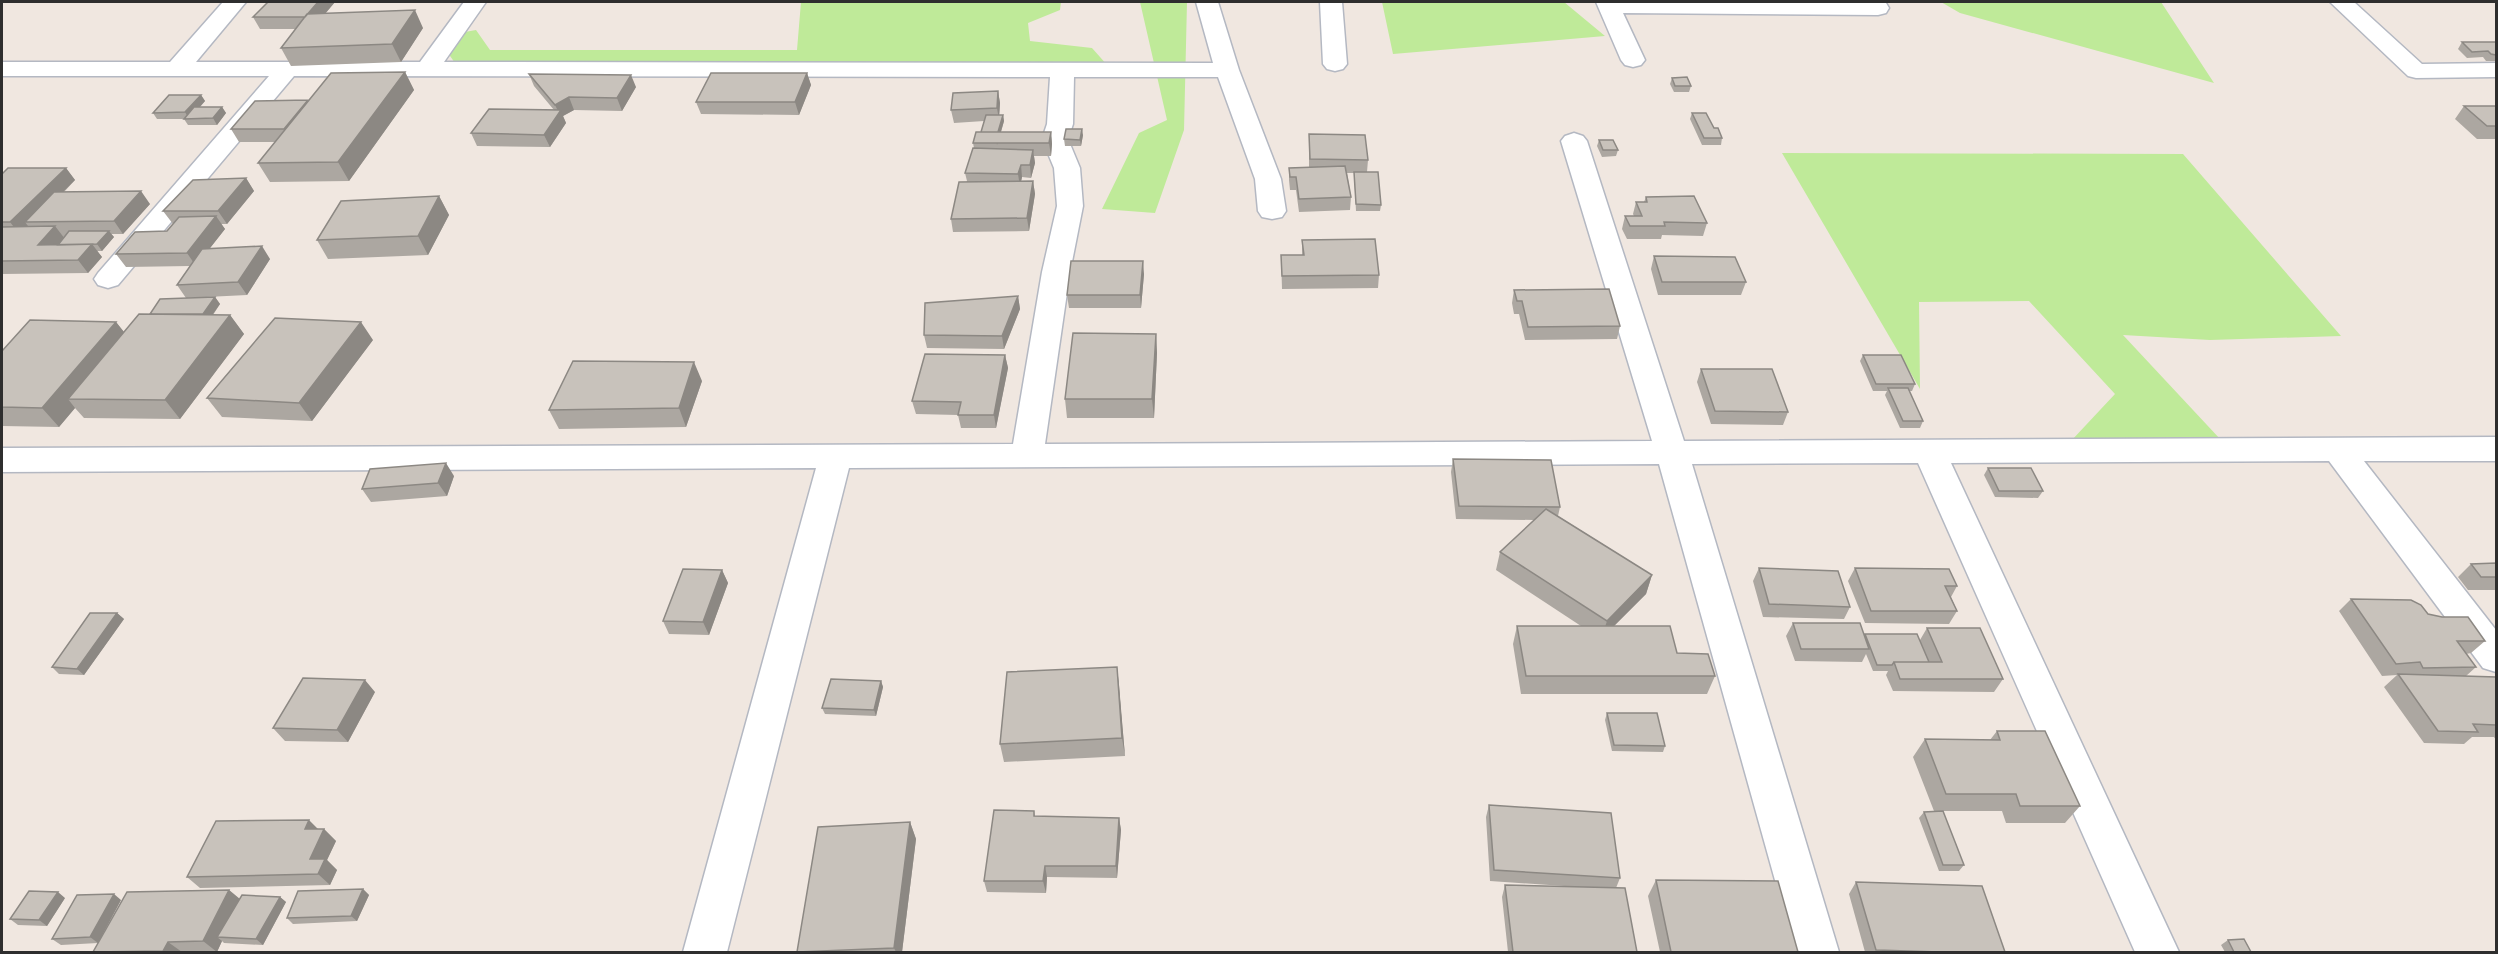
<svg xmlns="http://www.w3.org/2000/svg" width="2498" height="954" font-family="Quicksand,sans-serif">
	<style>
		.green { fill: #bfea99 }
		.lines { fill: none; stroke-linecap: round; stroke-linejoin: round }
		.minor-casing { stroke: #b4b8c2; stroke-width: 3 }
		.minor { fill: #fff; fill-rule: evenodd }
		.wall { fill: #aca7a1 }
		.shaded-wall { fill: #8c8883 }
		.building { fill: #c8c2bb; stroke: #8c8883; stroke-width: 1.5 }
	</style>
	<rect width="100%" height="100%" fill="#f0e7e0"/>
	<path class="green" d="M 801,2 L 1061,2 L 1060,10 L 1028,23 L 1030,41 L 1092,48 L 1116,75 L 457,66 L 437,37 L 476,30 L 490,50 L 797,50 Z
		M 1140,2 L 1187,2 L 1184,130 L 1155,213 L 1102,209 L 1139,133 L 1167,120 Z
		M 1382,2 L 1564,2 L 1605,36 L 1393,54 Z
		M 1941,2 L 2161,2 L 2214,83 L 1960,13 Z
		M 1782,153 L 2183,154 L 2341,336 L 2210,340 L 2123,335 L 2221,440 L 2071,441 L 2115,394 L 2029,301 L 1919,302 L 1920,389 Z"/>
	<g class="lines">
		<defs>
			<path id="minor" d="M 223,2 L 246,2 L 196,62 L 420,62 L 464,2 L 486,2 L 444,62 L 1213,63 L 1196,2 L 1218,2 L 1239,70 L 1281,179 L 1286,211 L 1282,217 L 1272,219 L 1262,217 L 1258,211 L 1255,179 L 1218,77 L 1074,77 L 1073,124 L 1068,139 L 1080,168 L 1083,206 L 1070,272 L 1045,444 L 1652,441 L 1561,141 L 1565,136 L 1574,133 L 1583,136 L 1587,141 L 1684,441 L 2496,437 L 2496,461 L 2364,461 L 2496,630 L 2496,672 L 2483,668 L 2329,461 L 1951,463 L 2179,952 L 2135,952 L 1918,463 L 1692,464 L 1839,952 L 1795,952 L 1659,464 L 849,468 L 727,952 L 683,952 L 816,468 L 2,472 L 2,448 L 1013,444 L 1042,272 L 1057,206 L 1054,168 L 1042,139 L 1047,124 L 1050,77 L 294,76 L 118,285 L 108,288 L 98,285 L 94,279 L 98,273 L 269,76 L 2,76 L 2,62 L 170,62 Z
				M 1320,2 L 1342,2 L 1347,64 L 1343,69 L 1335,71 L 1327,69 L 1323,64 Z
				M 1596,2 L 1879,2 L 1886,3 L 1889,8 L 1886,13 L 1878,15 L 1623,13 L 1645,60 L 1641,65 L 1633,67 L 1625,65 L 1621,60 Z
				M 2330,2 L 2354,2 L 2422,64 L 2496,63 L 2496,77 L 2416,78 L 2408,76 Z"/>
		</defs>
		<use href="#minor" class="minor-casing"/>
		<use href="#minor" class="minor"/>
	</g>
	<path class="wall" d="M 268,2 L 335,2 L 325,14 L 423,28 L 401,62 L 291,66 L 281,48 L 296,29 L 260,29 L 253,17 Z
		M 2462,42 L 2496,42 L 2496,61 L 2486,61 L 2483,57 L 2467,58 L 2458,49 Z
		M 405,72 L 414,90 L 349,181 L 270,182 L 258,163 L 276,142 L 239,142 L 231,129 L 308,100 L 308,101 Z
		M 807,73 L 811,85 L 799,115 L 701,114 L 696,102 Z
		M 529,74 L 636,87 L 622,111 L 574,110 L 563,116 L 566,123 L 550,147 L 477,146 L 471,133 L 554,110 L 534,86 Z
		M 1672,78 L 1691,86 L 1689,92 L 1674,92 L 1670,84 Z
		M 998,91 L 1000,103 L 999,115 L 1003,115 L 1004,121 L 1001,132 L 1051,132 L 1052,144 L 1051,156 L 1034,156 L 1035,163 L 1031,178 L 1022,177 L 1021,181 L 1033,181 L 1035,194 L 1029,231 L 953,232 L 951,219 L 967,181 L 965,173 L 974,148 L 973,143 L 981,132 L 984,121 L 954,123 L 951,110 Z
		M 201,95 L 205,101 L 200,107 L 222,107 L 226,113 L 217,125 L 188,125 L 184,119 L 157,119 L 153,113 Z
		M 2464,106 L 2496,106 L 2496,139 L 2477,139 L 2455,119 Z
		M 1692,113 L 1722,138 L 1721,145 L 1702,145 L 1690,119 Z
		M 1309,134 L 1368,160 L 1367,172 L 1381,205 L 1380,211 L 1356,211 L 1354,173 L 1347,173 L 1351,197 L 1350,210 L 1299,212 L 1296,190 L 1290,190 L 1289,180 L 1289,168 L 1309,167 Z
		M 1083,135 L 1081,146 L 1065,146 L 1064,139 Z
		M 1599,140 L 1618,150 L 1616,156 L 1602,157 L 1597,146 Z
		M 66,168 L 75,180 L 64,192 L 150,204 L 123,234 L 111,234 L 114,237 L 102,251 L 97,251 L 102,257 L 88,273 L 2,274 L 2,174 Z
		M 246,178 L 254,191 L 227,224 L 221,224 L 225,229 L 210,248 L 270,259 L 247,295 L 186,298 L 177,285 L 190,266 L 126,267 L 116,254 L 167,231 L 173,224 L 163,211 Z
		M 439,196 L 449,215 L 428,255 L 328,259 L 317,240 Z
		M 1646,197 L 1707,223 L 1703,236 L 1662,235 L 1661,239 L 1627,239 L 1622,229 L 1625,216 L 1634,216 L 1633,214 L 1636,202 L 1644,202 Z
		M 1302,240 L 1379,275 L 1378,288 L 1282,289 L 1281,255 L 1302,255 Z
		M 1654,256 L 1746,282 L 1741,295 L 1658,295 L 1651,269 Z
		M 1144,274 L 1141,308 L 1069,308 L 1067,295 Z
		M 1514,290 L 1620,326 L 1617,339 L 1525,340 L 1519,314 L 1514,314 L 1512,303 Z
		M 1018,296 L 1020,309 L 1004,349 L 927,348 L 924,335 Z
		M 215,297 L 220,304 L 213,315 L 230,315 L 244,334 L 180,419 L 84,418 L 75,408 L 59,427 L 2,426 L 2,351 L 116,322 L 124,332 L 150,314 Z
		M 1156,334 L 1157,353 L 1154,418 L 1067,418 L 1065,399 Z
		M 373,340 L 312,421 L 222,417 L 207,398 Z
		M 1005,355 L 1008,368 L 996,428 L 961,428 L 958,415 L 916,414 L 912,401 Z
		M 1863,355 L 1915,384 L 1912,391 L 1909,391 L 1923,421 L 1920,428 L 1900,428 L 1885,395 L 1887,391 L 1873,391 L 1860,361 Z
		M 1701,369 L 1788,412 L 1783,425 L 1711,424 L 1697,382 Z
		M 702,381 L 686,427 L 559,429 L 549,410 Z
		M 1453,459 L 1560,507 L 1558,516 L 1652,575 L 1646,594 L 1614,626 L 1677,653 L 1715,676 L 1707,694 L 1521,694 L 1513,644 L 1517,626 L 1581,626 L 1496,570 L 1500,552 L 1534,520 L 1456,519 L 1451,472 Z
		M 1988,468 L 2043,491 L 2038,498 L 1995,497 L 1984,475 Z
		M 454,476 L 447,496 L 371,502 L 362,489 Z
		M 2496,563 L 2496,590 L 2468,590 L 2458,577 L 2471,564 Z
		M 1759,568 L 1850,607 L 1844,619 L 1763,617 L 1753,581 Z
		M 1855,568 L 1957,586 L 1951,597 L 1957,611 L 1949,624 L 1865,623 L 1848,581 Z
		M 722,570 L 728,583 L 709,635 L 669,634 L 663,621 Z
		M 2351,599 L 2428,614 L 2485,641 L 2471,653 L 2466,654 L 2476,667 L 2466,676 L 2496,677 L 2496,740 L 2494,737 L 2472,737 L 2464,744 L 2424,743 L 2384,687 L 2397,675 L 2382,676 L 2339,611 Z
		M 117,613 L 124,619 L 84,675 L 59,674 L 52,667 Z
		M 1793,623 L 1864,635 L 1865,634 L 1920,640 L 1927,628 L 2003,679 L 1994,692 L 1893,691 L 1886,675 L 1888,671 L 1873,671 L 1866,654 L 1862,662 L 1795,661 L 1786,636 Z
		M 1117,667 L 1125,756 L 1004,762 L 1000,744 Z
		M 881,681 L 883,687 L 876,716 L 825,714 L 822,708 Z
		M 375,692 L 348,742 L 285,741 L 273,728 Z
		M 1607,713 L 1665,746 L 1663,752 L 1612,751 L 1605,720 Z
		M 1997,731 L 2080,806 L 2065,823 L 2006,823 L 2002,811 L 1934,811 L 1913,757 L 1925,739 L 1990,740 Z
		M 1489,805 L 1620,878 L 1616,888 L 1637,952 L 1508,952 L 1502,897 L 1505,885 L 1579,887 L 1490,881 L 1486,817 Z
		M 1034,811 L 1035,816 L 1119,818 L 1121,830 L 1117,878 L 1047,877 L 1046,893 L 987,892 L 984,881 Z
		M 1924,812 L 1964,865 L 1959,871 L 1939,871 L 1919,818 Z
		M 910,822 L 916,839 L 902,952 L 797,952 Z
		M 324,829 L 336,841 L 327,860 L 337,870 L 330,885 L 200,888 L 187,877 Z
		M 1656,880 L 1798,952 L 1660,952 L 1648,896 Z
		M 1856,882 L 2005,952 L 1865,952 L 1849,894 Z
		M 363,889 L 369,895 L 357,921 L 293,924 L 287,918 Z
		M 229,890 L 240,899 L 280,897 L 286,902 L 263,945 L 224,943 L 222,941 L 217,952 L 93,952 Z
		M 65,898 L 47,926 L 18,925 L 10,919 Z
		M 121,900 L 98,943 L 61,945 L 52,939 Z
		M 2228,940 L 2251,952 L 2225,952 L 2221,945 Z"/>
	<path class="shaded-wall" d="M 318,2 L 335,2 L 312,29 L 305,17 Z
		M 415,10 L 423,28 L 401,62 L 392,44 Z
		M 405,72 L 414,90 L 349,181 L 338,162 Z
		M 807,73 L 811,85 L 799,115 L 795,102 Z
		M 631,75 L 636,87 L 622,111 L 617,98 Z
		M 998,91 L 1000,103 L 999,120 L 997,108 Z
		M 201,95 L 205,101 L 189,119 L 185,112 Z
		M 569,97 L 574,110 L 563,116 L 566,123 L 550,147 L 544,135 L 559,113 L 555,105 Z
		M 308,100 L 315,113 L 292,141 L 284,129 Z
		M 222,107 L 226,113 L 217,125 L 213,118 Z
		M 1003,115 L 1004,121 L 997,145 L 996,138 Z
		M 1082,129 L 1083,135 L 1081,146 L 1080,140 Z
		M 1051,132 L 1052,144 L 1051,156 L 1049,143 Z
		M 1033,150 L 1035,163 L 1031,178 L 1030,165 Z
		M 1021,165 L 1022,177 L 1020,187 L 1018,174 Z
		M 66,168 L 75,180 L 33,222 L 25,222 L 28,226 L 20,235 L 10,222 Z
		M 246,178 L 254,191 L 227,224 L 218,211 Z
		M 1033,181 L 1035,194 L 1029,231 L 1027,218 Z
		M 141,191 L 150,204 L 123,234 L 114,221 Z
		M 439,196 L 449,215 L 428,255 L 418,236 Z
		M 216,216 L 225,229 L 196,266 L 187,253 Z
		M 55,226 L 65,239 L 57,245 L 38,245 Z
		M 109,231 L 114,237 L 102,251 L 97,244 Z
		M 92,244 L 102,257 L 88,273 L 78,260 Z
		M 262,246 L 270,259 L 247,295 L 238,282 Z
		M 1143,261 L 1144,274 L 1141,308 L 1140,295 Z
		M 1018,296 L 1020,309 L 1004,349 L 1002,336 Z
		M 215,297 L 220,304 L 208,321 L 203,314 Z
		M 230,315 L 244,334 L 180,419 L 165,400 Z
		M 116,322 L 131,341 L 68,399 L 75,408 L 59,427 L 42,408 Z
		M 361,322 L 373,340 L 312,421 L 299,403 Z
		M 1156,334 L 1157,353 L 1154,418 L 1152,399 Z
		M 1005,355 L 1008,368 L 996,428 L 994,415 Z
		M 694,362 L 702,381 L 686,427 L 679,408 Z
		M 446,463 L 454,476 L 447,496 L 438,483 Z
		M 722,570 L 728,583 L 709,635 L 703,622 Z
		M 1652,575 L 1646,594 L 1601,639 L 1607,621 Z
		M 117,613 L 124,619 L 84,675 L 77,669 Z
		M 1117,667 L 1119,685 L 1125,756 L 1122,738 Z
		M 365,680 L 375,692 L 348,742 L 337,730 Z
		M 881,681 L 883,687 L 876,716 L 874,710 Z
		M 1119,818 L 1121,830 L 1117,878 L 1116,866 Z
		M 309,820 L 321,832 L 305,829 Z
		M 910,822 L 916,839 L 902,952 L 896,952 L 894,948 Z
		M 324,829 L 336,841 L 327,860 L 337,870 L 330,885 L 318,874 L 310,859 Z
		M 1045,866 L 1047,877 L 1046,893 L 1043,881 Z
		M 363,889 L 369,895 L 357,921 L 351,916 Z
		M 229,890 L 242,901 L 217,937 L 222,941 L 217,952 L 203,941 Z
		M 58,892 L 65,898 L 47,926 L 39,920 Z
		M 114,894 L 121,900 L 98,943 L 90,937 Z
		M 280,897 L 286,902 L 263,945 L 256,939 Z
		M 168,942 L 182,952 L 164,952 L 163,951 Z"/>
	<path class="building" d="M 268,2 L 318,2 L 305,17 L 253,17 Z
		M 415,10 L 392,44 L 281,48 L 307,14 Z
		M 2462,42 L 2496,42 L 2496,55 L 2491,54 L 2488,51 L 2472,52 Z
		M 405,72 L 338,162 L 258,163 L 331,73 Z
		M 711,73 L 807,73 L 795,102 L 696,102 Z
		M 529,74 L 631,75 L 617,98 L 569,97 L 555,105 Z
		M 1687,77 L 1691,86 L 1675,86 L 1672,78 Z
		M 998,91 L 997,108 L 951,110 L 953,93 Z
		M 169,95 L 201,95 L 185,112 L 153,113 Z
		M 308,100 L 284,129 L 231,129 L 255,101 Z
		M 2464,106 L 2496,106 L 2496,126 L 2487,126 Z
		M 194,107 L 222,107 L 213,118 L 184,119 Z
		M 489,109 L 561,110 L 544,135 L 471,133 Z
		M 1692,113 L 1706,113 L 1714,128 L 1718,128 L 1722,138 L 1704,138 Z
		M 986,115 L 1003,115 L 998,132 L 981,132 Z
		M 1066,129 L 1082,129 L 1080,140 L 1064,139 Z
		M 976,132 L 1051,132 L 1049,143 L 973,143 Z
		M 1309,134 L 1365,135 L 1368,160 L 1310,159 Z
		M 1599,140 L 1613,140 L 1618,150 L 1603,150 Z
		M 973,148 L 1033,150 L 1030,165 L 1021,165 L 1018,174 L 965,173 Z
		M 1345,166 L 1351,197 L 1299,199 L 1296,177 L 1290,177 L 1289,168 Z
		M 8,168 L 66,168 L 10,222 L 2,222 L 2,174 Z
		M 1354,172 L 1378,172 L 1381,205 L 1356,204 Z
		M 246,178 L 218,211 L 163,211 L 193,180 Z
		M 1033,181 L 1027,218 L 951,219 L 959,182 Z
		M 141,191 L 114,221 L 25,222 L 54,192 Z
		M 439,196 L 418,236 L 317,240 L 341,201 Z
		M 1694,196 L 1707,223 L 1664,222 L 1665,226 L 1630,226 L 1625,216 L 1642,216 L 1636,202 L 1647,202 L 1646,197 Z
		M 216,216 L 187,253 L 116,254 L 135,232 L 167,231 L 179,217 Z
		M 55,226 L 38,245 L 92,244 L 78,260 L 2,261 L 2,227 Z
		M 69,231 L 109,231 L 97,244 L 58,245 Z
		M 1375,239 L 1379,275 L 1282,276 L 1281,255 L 1304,255 L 1302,240 Z
		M 262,246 L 238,282 L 177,285 L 202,249 Z
		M 1654,256 L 1735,257 L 1746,282 L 1662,282 Z
		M 1071,261 L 1143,261 L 1140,295 L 1067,295 Z
		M 1609,289 L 1620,326 L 1528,327 L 1522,301 L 1517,301 L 1514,290 Z
		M 1018,296 L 1002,336 L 924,335 L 925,303 Z
		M 215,297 L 203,314 L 150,314 L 160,299 Z
		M 139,314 L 230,315 L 165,400 L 68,399 Z
		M 275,318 L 361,322 L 299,403 L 207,398 Z
		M 30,320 L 116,322 L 42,408 L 2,407 L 2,351 Z
		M 1073,333 L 1156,334 L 1152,399 L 1065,399 Z
		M 925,354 L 1005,355 L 994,415 L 958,415 L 961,402 L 912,401 Z
		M 1863,355 L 1901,355 L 1915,384 L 1876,384 Z
		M 573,361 L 694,362 L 679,408 L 549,410 Z
		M 1701,369 L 1772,369 L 1788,412 L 1715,411 Z
		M 1888,388 L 1908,388 L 1923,421 L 1903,421 Z
		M 1453,459 L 1551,460 L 1560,507 L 1459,506 Z
		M 446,463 L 438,483 L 362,489 L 370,469 Z
		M 1988,468 L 2031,468 L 2043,491 L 1999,491 Z
		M 1546,509 L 1652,575 L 1607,621 L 1500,552 Z
		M 2496,563 L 2496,577 L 2481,577 L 2471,564 Z
		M 1759,568 L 1838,571 L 1850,607 L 1769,604 Z
		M 1855,568 L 1949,569 L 1957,586 L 1945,586 L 1957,611 L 1871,611 Z
		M 683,569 L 722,570 L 703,622 L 663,621 Z
		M 2351,599 L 2411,600 L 2421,605 L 2428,614 L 2442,617 L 2468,617 L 2485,641 L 2457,641 L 2476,667 L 2423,668 L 2420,662 L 2396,664 Z
		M 90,613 L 117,613 L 77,669 L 52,667 Z
		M 1793,623 L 1860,623 L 1869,649 L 1801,649 Z
		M 1517,626 L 1670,626 L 1677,653 L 1708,654 L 1715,676 L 1526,676 Z
		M 1927,628 L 1980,628 L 2003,679 L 1900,679 L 1894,662 L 1942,662 Z
		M 1865,634 L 1917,634 L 1929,662 L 1894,662 L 1892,665 L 1877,665 Z
		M 1117,667 L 1122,738 L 1000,744 L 1007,672 Z
		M 2398,674 L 2496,677 L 2496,725 L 2473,724 L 2478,732 L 2438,731 Z
		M 303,678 L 365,680 L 337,730 L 273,728 Z
		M 831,679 L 881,681 L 874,710 L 822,708 Z
		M 1607,713 L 1657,713 L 1665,746 L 1614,745 Z
		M 1997,731 L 2045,731 L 2080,806 L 2020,806 L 2016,794 L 1946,794 L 1925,739 L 2000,740 Z
		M 1489,805 L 1611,813 L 1620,878 L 1494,870 Z
		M 994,810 L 1034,811 L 1034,816 L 1119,818 L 1116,866 L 1045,866 L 1043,881 L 984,881 Z
		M 1943,811 L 1964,865 L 1943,865 L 1924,812 Z
		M 309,820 L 305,829 L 324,829 L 310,859 L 325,859 L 318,874 L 187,877 L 216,821 Z
		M 910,822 L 894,948 L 797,952 L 818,827 Z
		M 1656,880 L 1778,881 L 1798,952 L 1671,952 Z
		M 1856,882 L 1982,886 L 2005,952 L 1940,952 L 1876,950 Z
		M 1505,885 L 1625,888 L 1637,952 L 1513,952 Z
		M 363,889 L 351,916 L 287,918 L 298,891 Z
		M 229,890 L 203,941 L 168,942 L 163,951 L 93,952 L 127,892 Z
		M 29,891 L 58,892 L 39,920 L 10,919 Z
		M 114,894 L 90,937 L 52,939 L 77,895 Z
		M 242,895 L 280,897 L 256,939 L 217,937 Z
		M 2244,939 L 2251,952 L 2234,952 L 2228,940 Z"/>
	<rect width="2498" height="954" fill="none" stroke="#2e2e2e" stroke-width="6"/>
</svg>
